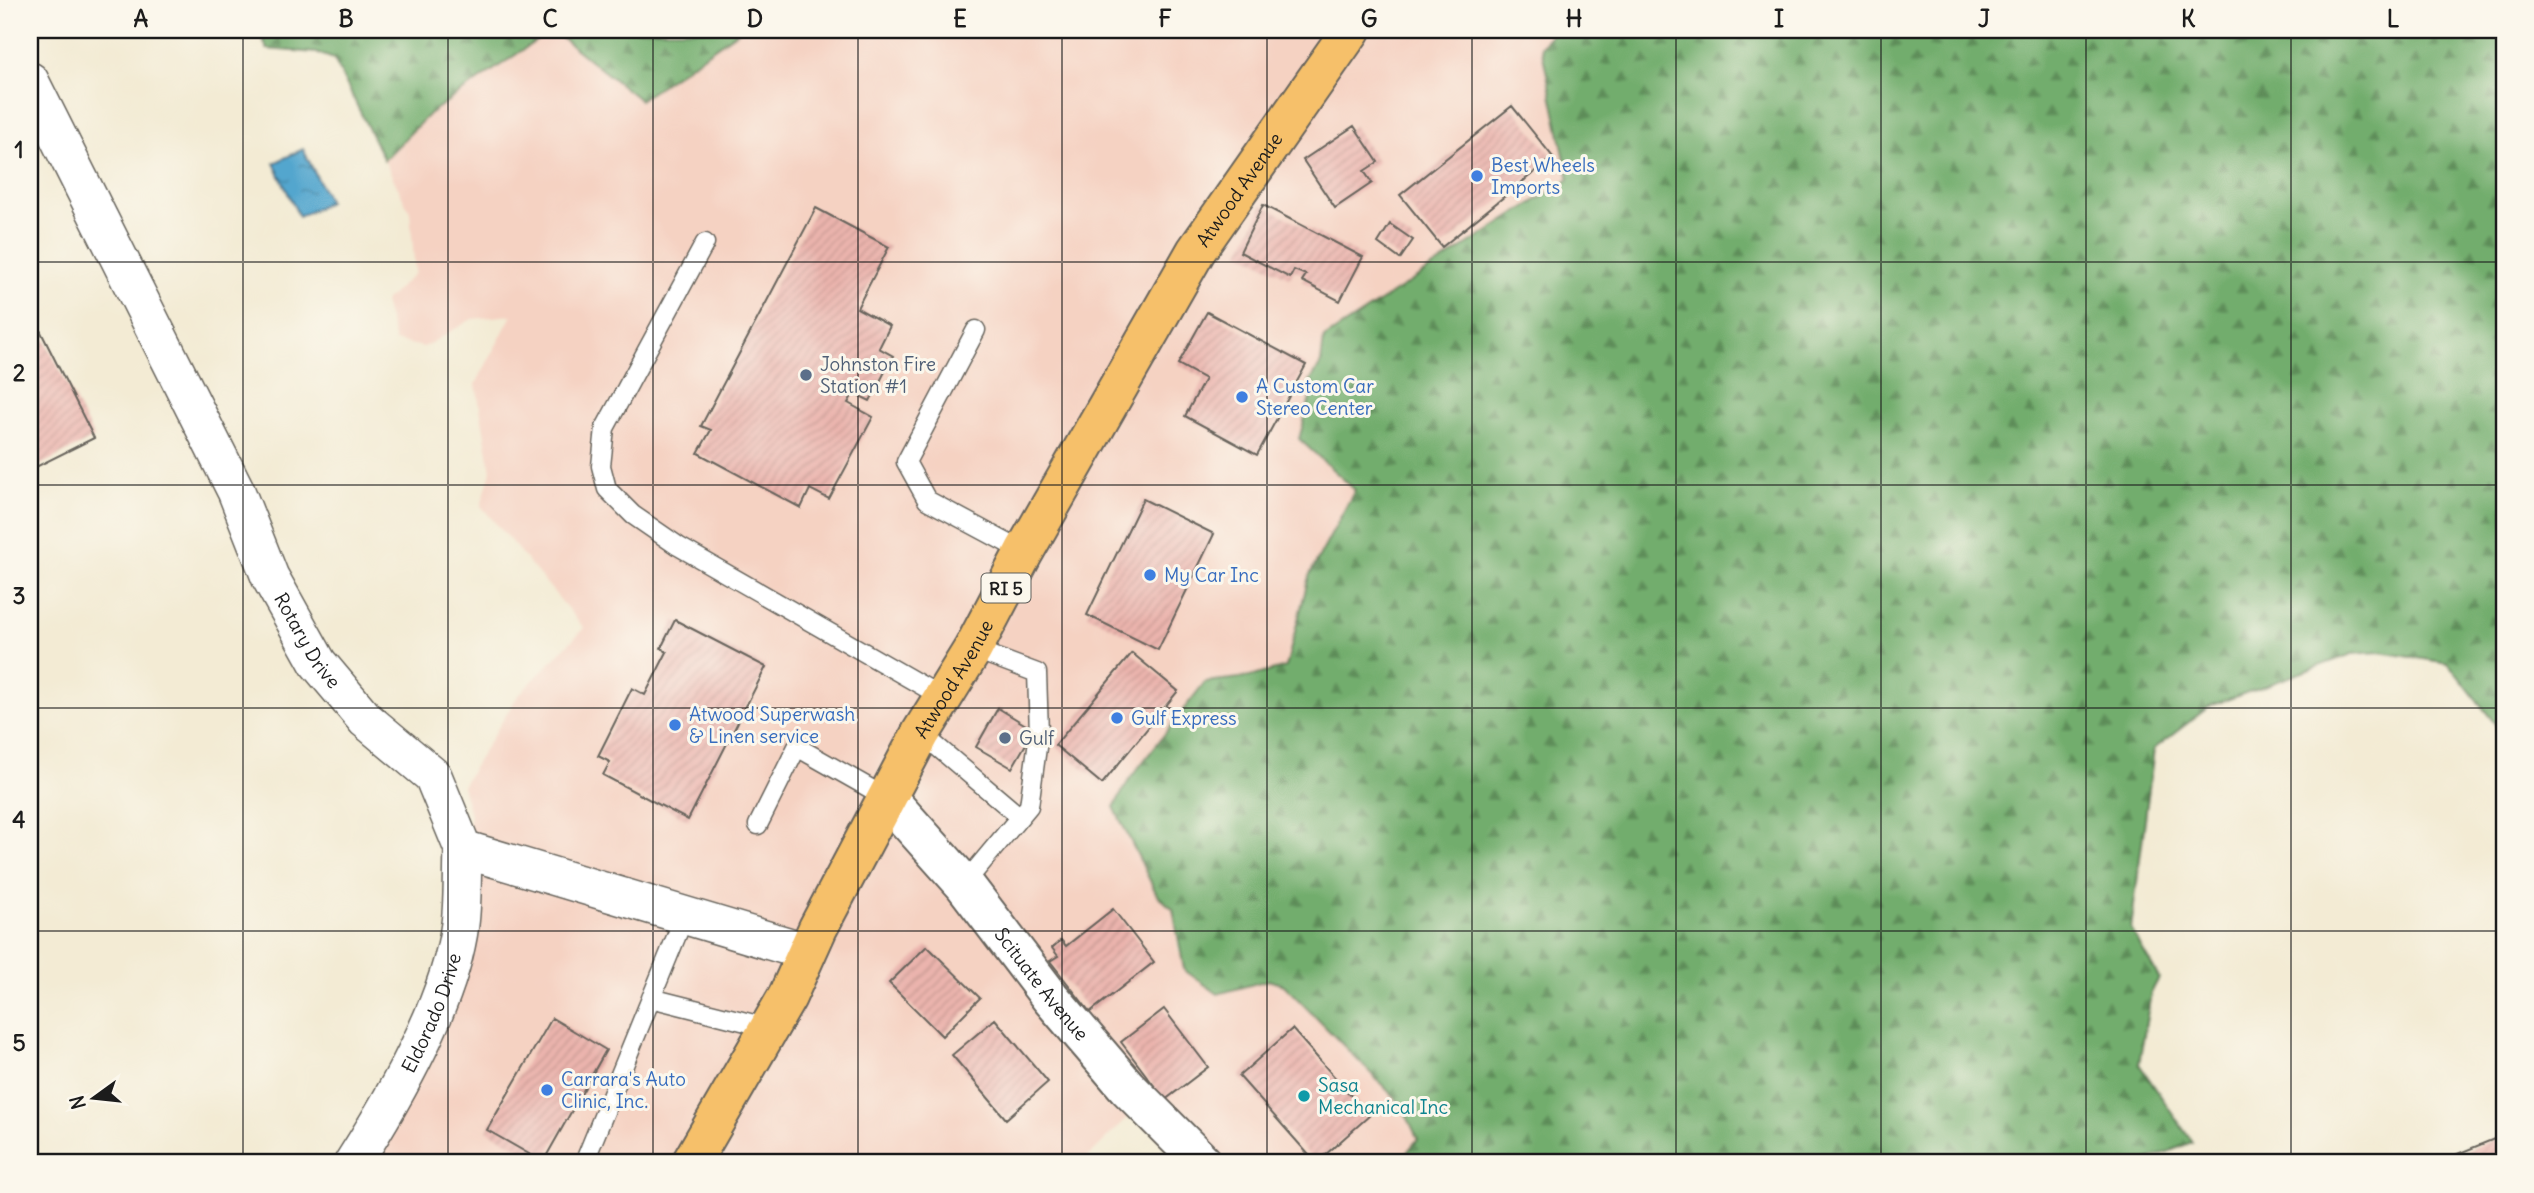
<svg xmlns="http://www.w3.org/2000/svg" width="2534" height="1193" font-family="Delius,sans-serif">
	<style>
		.built { fill: #f5d2c2 }
		.forest { fill: url(#forest-firs); stroke: #476444; stroke-width: 2 }
		.water { fill: url(#water-ripples); stroke: #386175; stroke-width: 2 }
		.building { fill: url(#building-hatch) }
		.lines { fill: none; stroke-linecap: round; stroke-linejoin: round }
		.service-casing { stroke: #67645c; stroke-width: 21 }
		.minor-casing { stroke: #67645c; stroke-width: 40 }
		.tertiary-casing { stroke: #67645c; stroke-width: 42 }
		.primary-casing { stroke: #67645c; stroke-width: 42 }
		.service { stroke: #fff; stroke-width: 18 }
		.minor { stroke: #fff; stroke-width: 37 }
		.tertiary { stroke: #fff; stroke-width: 38 }
		.primary { stroke: #f6c06b; stroke-width: 38 }
		.grid { fill: none; stroke: #1c1c1c; stroke-width: 2; stroke-opacity: 0.55 }
		.shop-dot { fill: #3f7fe0; stroke: #fbf7ec; stroke-width: 2.5 }
		.service-dot { fill: #5c6f8a; stroke: #fbf7ec; stroke-width: 2.5 }
		.culture-dot { fill: #0f9aa8; stroke: #fbf7ec; stroke-width: 2.5 }
		.labels { text-anchor: middle; dominant-baseline: central; stroke-width: 6; stroke-linejoin: round; paint-order: stroke }
		.shield { fill: #fbf7ec; stroke: #5f5e5a; stroke-width: 2 }
		.shield-label { font-size: 18px; font-weight: bold; fill: #1c1c1c }
		.shop-label { font-size: 19px; fill: #366cbe; stroke: #fbf7ec; text-anchor: start }
		.street-label { font-size: 19px; fill: #1c1c1c; stroke: #fbf7ec }
		.service-label { font-size: 19px; fill: #4e5e75; stroke: #fbf7ec; text-anchor: start }
		.culture-label { font-size: 19px; fill: #0d838f; stroke: #fbf7ec; text-anchor: start }
		.neatline { fill: none; stroke: #1c1c1c; stroke-width: 2.5 }
		.grid-label { font-size: 23px; text-anchor: middle; font-weight: bold; fill: #1c1c1c }
	</style>
	<defs>
		<pattern id="forest-firs" width="22" height="20" patternUnits="userSpaceOnUse" patternTransform="scale(1.75)"><rect width="22" height="20" fill="#72ad6d"/><path d="M5 1l3.5 6h-7zM16 11l3.5 6h-7z" fill="#5d8c59"/></pattern>
		<pattern id="water-ripples" width="26" height="14" patternUnits="userSpaceOnUse" patternTransform="scale(1.75)"><rect width="26" height="14" fill="#53a6ce"/><path d="M2 4q2-2 4 0t4 0M15 11q2-2 4 0t4 0" fill="none" stroke="#4486a6"/></pattern>
		<pattern id="building-hatch" width="6" height="6" patternUnits="userSpaceOnUse" patternTransform="scale(1.75)"><rect width="6" height="6" fill="#ebb4ad"/><path d="M-1 1l2-2M0 6l6-6M5 7l2-2" fill="none" stroke="#c99a94"/></pattern>
	</defs>
	<rect width="100%" height="100%" fill="#fbf7ec"/>
	<filter id="ink" filterUnits="userSpaceOnUse"><feTurbulence type="fractalNoise" baseFrequency=".0143" numOctaves="2"/><feDisplacementMap in="SourceGraphic" scale="14" xChannelSelector="R" yChannelSelector="G"/><feConvolveMatrix kernelMatrix="1 2 1 2 8 2 1 2 1" color-interpolation-filters="sRGB"/></filter>
	<filter id="wash" filterUnits="userSpaceOnUse"><feTurbulence type="fractalNoise" baseFrequency=".00686" numOctaves="4" result="noise"/><feDisplacementMap in="SourceGraphic" scale="28" xChannelSelector="R" yChannelSelector="G"/><feGaussianBlur stdDeviation="1.57" result="paint"/><feColorMatrix in="noise" values="0 0 0 0 0 0 0 0 0 0 0 0 0 0 0 0 0 1.4 0 .05"/><feComposite in="paint" operator="in"/></filter>
	<g filter="url(#wash)">
		<rect width="100%" height="100%" fill="#f3ebd4"/>
		<path class="built" d="M 552,30 L 640,100 L 740,30 L 1555,30 L 1541,47 L 1569,179 L 1324,338 L 1321,363 L 1310,381 L 1314,384 L 1300,439 L 1356,490 L 1309,576 L 1286,667 L 1249,677 L 1205,682 L 1129,780 L 1157,895 L 1173,909 L 1178,951 L 1219,994 L 1269,980 L 1284,985 L 1401,1104 L 1418,1139 L 1398,1163 L 1203,1163 L 1133,1112 L 1082,1163 L 747,1163 L 702,1153 L 693,1163 L 344,1163 L 450,960 L 470,814 L 462,786 L 517,697 L 584,628 L 481,506 L 491,471 L 476,384 L 512,315 L 472,319 L 424,347 L 395,341 L 384,302 L 415,273 L 410,212 L 384,160 L 429,114 Z"/>
		<path class="forest" d="M 259,30 L 740,30 L 640,100 L 552,30 L 429,114 L 384,160 L 334,59 L 317,53 L 267,49 Z
			M 1555,30 L 2504,30 L 2504,761 L 2496,725 L 2448,663 L 2380,652 L 2352,654 L 2210,706 L 2154,749 L 2131,929 L 2159,978 L 2151,993 L 2139,1064 L 2192,1142 L 2141,1163 L 1398,1163 L 1418,1139 L 1401,1104 L 1284,985 L 1268,980 L 1218,994 L 1184,970 L 1173,909 L 1157,895 L 1114,807 L 1129,780 L 1205,682 L 1249,677 L 1286,667 L 1309,576 L 1355,490 L 1299,439 L 1314,384 L 1310,382 L 1321,363 L 1324,338 L 1569,179 L 1541,46 Z"/>
		<path class="water" d="M 303,149 L 329,202 L 299,217 L 274,163 Z"/>
		<g id="blocks">
			<path class="building" d="M 1512,106 L 1553,157 L 1442,247 L 1400,195 Z
				M 1354,126 L 1378,162 L 1364,171 L 1372,183 L 1335,208 L 1303,160 Z
				M 1263,205 L 1363,257 L 1340,301 L 1302,281 L 1306,275 L 1294,270 L 1290,278 L 1240,252 Z
				M 816,208 L 889,247 L 857,308 L 890,326 L 879,348 L 893,356 L 870,401 L 854,393 L 848,403 L 873,417 L 829,499 L 810,489 L 801,508 L 698,453 L 711,430 L 701,426 Z
				M 1390,224 L 1413,240 L 1400,259 L 1378,243 Z
				M 1207,312 L 1306,365 L 1257,455 L 1185,416 L 1205,379 L 1178,364 Z
				M 39,328 L 94,438 L 36,467 L 30,455 L 30,333 Z
				M 1143,499 L 1214,534 L 1158,650 L 1087,615 Z
				M 675,620 L 766,667 L 688,820 L 603,775 L 610,762 L 598,756 L 632,688 L 645,695 L 667,652 L 661,648 Z
				M 1132,653 L 1178,691 L 1102,784 L 1055,745 Z
				M 998,708 L 1034,730 L 1012,768 L 976,747 Z
				M 1113,909 L 1154,962 L 1090,1012 L 1050,961 L 1058,956 L 1052,948 L 1061,940 L 1066,946 Z
				M 927,946 L 980,998 L 942,1036 L 889,983 Z
				M 1164,1009 L 1208,1067 L 1165,1100 L 1121,1042 Z
				M 552,1018 L 606,1050 L 543,1162 L 487,1130 Z
				M 995,1019 L 1048,1082 L 1006,1119 L 952,1055 Z
				M 1292,1029 L 1369,1116 L 1316,1163 L 1239,1076 Z
				M 2504,1135 L 2504,1163 L 2447,1163 L 2445,1159 Z"/>
		</g>
	</g>
	<g filter="url(#ink)">
		<use href="#blocks" fill-opacity="0" stroke="#67645c" stroke-width="2"/>
		<g class="lines">
			<defs>
				<path id="service" d="M 705,243 L 605,428 L 601,466 L 607,489 L 633,515 L 678,546 L 942,697
					M 976,330 L 906,462 L 927,500 L 1024,552
					M 921,733 L 1020,817
					M 758,825 L 797,747 L 887,798
					M 964,884 L 1029,806 L 1039,733 L 1037,673 L 973,649
					M 651,998 L 770,1028
					M 584,1163 L 685,915"/>
				<g id="minor">
					<path id="s1" d="M 30,81 L 236,491 L 270,577 L 318,663 L 366,720 L 433,776 L 463,849 L 807,952"/>
					<path id="s2" d="M 353,1163 C 395,1097 450,1002 460,924 C 463,900 462,874 463,849"/>
				</g>
				<g id="tertiary">
					<path id="s3" d="M 887,798 L 964,884 L 1050,997 L 1127,1087 L 1203,1163"/>
				</g>
				<g id="primary">
					<path id="s4" d="M 691,1163 L 787,997 L 818,928 L 921,733 L 973,649 L 1024,552 L 1196,251 L 1351,30"/>
				</g>
			</defs>
			<use href="#service" class="service-casing"/>
			<use href="#minor" class="minor-casing"/>
			<use href="#tertiary" class="tertiary-casing"/>
			<use href="#primary" class="primary-casing"/>
			<use href="#service" class="service"/>
			<use href="#minor" class="minor"/>
			<use href="#tertiary" class="tertiary"/>
			<use href="#primary" class="primary"/>
		</g>
	</g>
	<path class="grid" d="M 243,30 L 243,1163M 448,30 L 448,1163M 653,30 L 653,1163M 858,30 L 858,1163M 1062,30 L 1062,1163M 1267,30 L 1267,1163M 1472,30 L 1472,1163M 1676,30 L 1676,1163M 1881,30 L 1881,1163M 2086,30 L 2086,1163M 2291,30 L 2291,1163M 30,262 L 2504,262M 30,485 L 2504,485M 30,708 L 2504,708M 30,931 L 2504,931"/>
	<g class="shop-dot">
		<circle cx="1477" cy="176" r="7"/>
		<circle cx="1242" cy="397" r="7"/>
		<circle cx="1150" cy="575" r="7"/>
		<circle cx="1117" cy="718" r="7"/>
		<circle cx="675" cy="725" r="7"/>
		<circle cx="547" cy="1090" r="7"/>
	</g>
	<g class="service-dot">
		<circle cx="806" cy="375" r="7"/>
		<circle cx="1005" cy="738" r="7"/>
	</g>
	<circle class="culture-dot" cx="1304" cy="1096" r="7"/>
	<g class="labels">
		<rect class="shield" x="981.5" y="573.5" width="49" height="29" rx="5"/>
		<g class="shield-label">
			<text x="1006" y="588">RI 5</text>
		</g>
		<g class="shop-label">
			<text x="1491" y="165">Best Wheels<tspan x="1491" dy="22">Imports</tspan></text>
			<text x="1256" y="386">A Custom Car<tspan x="1256" dy="22">Stereo Center</tspan></text>
			<text x="1164" y="575">My Car Inc</text>
			<text x="689" y="714">Atwood Superwash<tspan x="689" dy="22">&amp; Linen service</tspan></text>
			<text x="1131" y="718">Gulf Express</text>
			<text x="561" y="1079">Carrara's Auto<tspan x="561" dy="22">Clinic, Inc.</tspan></text>
		</g>
		<g class="street-label">
			<text stroke="none"><textPath href="#s4" startOffset="1118">Atwood Avenue</textPath></text>
			<text stroke="none"><textPath href="#s1" startOffset="625">Rotary Drive</textPath></text>
			<text stroke="none"><textPath href="#s4" startOffset="551">Atwood Avenue</textPath></text>
			<text stroke="none"><textPath href="#s3" startOffset="242">Scituate Avenue</textPath></text>
			<text stroke="none"><textPath href="#s2" startOffset="170">Eldorado Drive</textPath></text>
		</g>
		<g class="service-label">
			<text x="820" y="364">Johnston Fire<tspan x="820" dy="22">Station #1</tspan></text>
			<text x="1019" y="738">Gulf</text>
		</g>
		<g class="culture-label">
			<text x="1318" y="1085">Sasa<tspan x="1318" dy="22">Mechanical Inc</tspan></text>
		</g>
	</g>
	<rect width="2534" height="1193" fill="none" stroke="#fbf7ec" stroke-width="77"/>
	<g transform="translate(94 1098) rotate(255)" stroke="#fbf7ec" stroke-width="5" paint-order="stroke">
	<path d="M0-5L12 26L0 18L-12 26Z" fill="#1c1c1c"/>
	<text y="-10" font-size="19" font-weight="bold" text-anchor="middle" fill="#1c1c1c">N</text>
	</g>
	<rect x="38" y="38" width="2458" height="1116" class="neatline"/>
	<g class="grid-label">
		<text x="141" y="27">A</text>
		<text x="346" y="27">B</text>
		<text x="550" y="27">C</text>
		<text x="755" y="27">D</text>
		<text x="960" y="27">E</text>
		<text x="1165" y="27">F</text>
		<text x="1369" y="27">G</text>
		<text x="1574" y="27">H</text>
		<text x="1779" y="27">I</text>
		<text x="1984" y="27">J</text>
		<text x="2188" y="27">K</text>
		<text x="2393" y="27">L</text>
		<text x="19" y="158">1</text>
		<text x="19" y="381">2</text>
		<text x="19" y="604">3</text>
		<text x="19" y="828">4</text>
		<text x="19" y="1051">5</text>
	</g>
</svg>
